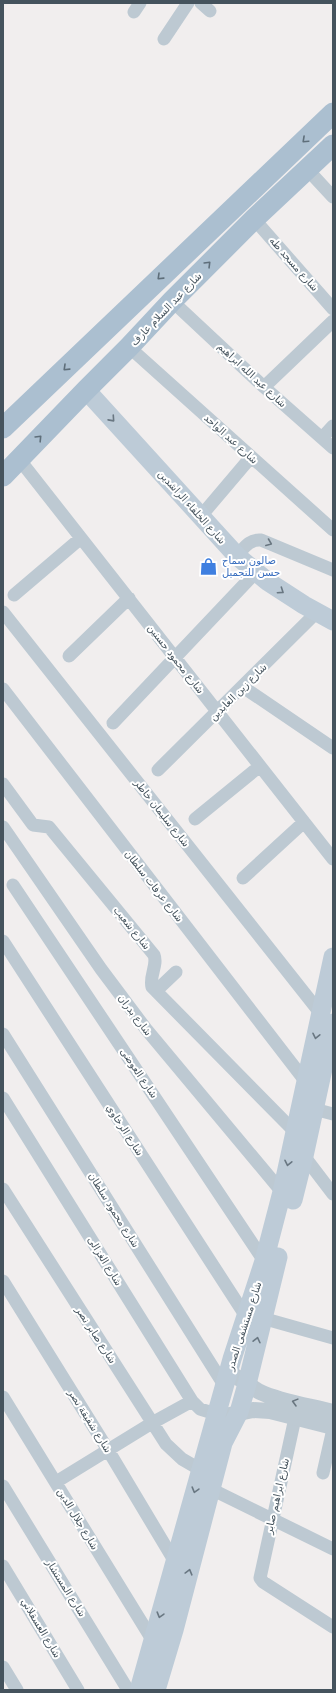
<svg xmlns="http://www.w3.org/2000/svg" width="336" height="1693" font-family="'DejaVu Sans',Cairo,sans-serif">
	<style>
		.lines { fill: none; stroke-linecap: round; stroke-linejoin: round }
		.minor { stroke: #bdc9d2; stroke-width: 13 }
		.tertiary { stroke: #bdc9d2; stroke-width: 16 }
		.secondary { stroke: #bdcbd7; stroke-width: 19 }
		.primary { stroke: #abbfd0; stroke-width: 21 }
		.oneway { stroke: #5e6e7a }
		.oneway2 { stroke: #697782 }
		.oneway3 { stroke: #697680 }
		.labels { text-anchor: middle; dominant-baseline: central; stroke-width: 4; stroke-linejoin: round; paint-order: stroke }
		.street-label { font-size: 10px; fill: #45535d; stroke: #fff }
		.shop-label { font-size: 10px; fill: #366cbe; stroke: #fff; text-anchor: start }
	</style>
	<rect width="100%" height="100%" fill="#f1eeee"/>
	<g class="lines">
		<path class="minor" d="M 201,3 L 210,11
			M 134,12 L 140,3
			M 164,39 L 188,3
			M 307,169 L 333,197
			M 254,219 L 333,309
			M 172,301 L 264,387 L 333,448
			M 129,347 L 333,530
			M 264,387 L 333,321
			M 322,438 L 333,426
			M 19,459 L 333,859
			M 201,516 L 251,457
			M 237,556 C 244,548 249,539 261,540 L 333,570
			M 14,595 L 81,538
			M 3,612 L 321,1014
			M 69,656 L 129,598
			M 243,687 L 333,748
			M 3,689 L 306,1082
			M 113,723 L 256,572
			M 158,770 L 317,612
			M 3,784 L 33,825 L 49,827 L 154,955 C 158,965 149,976 152,987 L 295,1132
			M 195,819 L 260,766
			M 3,827 L 101,969 L 146,1029 L 282,1192
			M 243,878 L 304,822
			M 13,885 L 264,1261
			M 3,941 L 247,1318
			M 156,991 L 176,972
			M 3,1034 L 224,1385
			M 3,1098 L 192,1401 L 200,1409 L 216,1414
			M 314,1109 L 333,1114
			M 304,1156 L 333,1194
			M 3,1189 L 166,1444 L 182,1459 L 201,1470
			M 3,1281 L 108,1450 L 175,1562
			M 262,1318 L 333,1338
			M 3,1397 L 153,1641
			M 295,1418 L 260,1578 L 263,1582 L 333,1627
			M 323,1473 L 333,1429
			M 56,1482 L 152,1423 L 192,1401
			M 3,1486 L 128,1690
			M 211,1489 L 333,1549
			M 3,1566 L 78,1690
			M 3,1667 L 17,1690"/>
		<path class="tertiary" d="M 228,1373 C 240,1377 249,1386 260,1392 C 281,1402 310,1406 333,1412
			M 216,1414 L 225,1416 L 253,1410 L 270,1411 L 333,1427"/>
		<path class="secondary" d="M 86,390 L 237,556 L 267,581 L 304,605 L 333,621
			M 293,1200 L 304,1156 L 333,1023
			M 139,1690 L 232,1359 L 264,1261 L 282,1192 L 333,957
			M 156,1690 L 174,1630 L 223,1443 L 239,1412 L 247,1384 L 278,1257"/>
		<path class="primary" d="M 3,428 L 333,113
			M 3,476 L 86,390 L 129,347 L 172,301 L 254,219 L 333,145"/>
	</g>
	<defs><path id="oneway-chevron" d="M-2-3.5L2.5 0L-2 3.5" fill="none" stroke-width="1.6" stroke-linecap="round" stroke-linejoin="round"/></defs>
	<g class="oneway">
		<use href="#oneway-chevron" transform="translate(305 140) rotate(137)"/>
		<use href="#oneway-chevron" transform="translate(208 264) rotate(-45)"/>
		<use href="#oneway-chevron" transform="translate(160 277) rotate(136)"/>
		<use href="#oneway-chevron" transform="translate(66 368) rotate(136)"/>
		<use href="#oneway-chevron" transform="translate(39 438) rotate(-46)"/>
	</g>
	<g class="oneway2">
		<use href="#oneway-chevron" transform="translate(112 419) rotate(48)"/>
		<use href="#oneway-chevron" transform="translate(281 591) rotate(34)"/>
		<use href="#oneway-chevron" transform="translate(316 1036) rotate(102)"/>
		<use href="#oneway-chevron" transform="translate(288 1163) rotate(102)"/>
		<use href="#oneway-chevron" transform="translate(257 1340) rotate(-77)"/>
		<use href="#oneway-chevron" transform="translate(195 1490) rotate(106)"/>
		<use href="#oneway-chevron" transform="translate(189 1572) rotate(-75)"/>
		<use href="#oneway-chevron" transform="translate(160 1615) rotate(106)"/>
	</g>
	<g class="oneway3">
		<use href="#oneway-chevron" transform="translate(269 543) rotate(22)"/>
		<use href="#oneway-chevron" transform="translate(295 1402) rotate(-165)"/>
	</g>
	<defs>
		<symbol id="shop-bare" viewBox="-9 -9 18 18"><path d="M-5-2.5h2.3a2.7 3.5 0 0 1 5.4 0H5L5.5 6h-11ZM-1.5-2.5h3a1.5 2.3 0 0 0-3 0Z" fill="#3f7fe0" stroke="#fff" stroke-width="2.5" paint-order="stroke"/></symbol>
	</defs>
	<g fill-rule="evenodd">
		<use href="#shop-bare" x="196" y="554" width="25" height="25"/>
	</g>
	<g class="labels">
		<g class="street-label">
			<text transform="translate(294 264) rotate(49)">شارع مسجد طه</text>
			<text transform="translate(166 309) rotate(-46)">شارع عبد السلام عارف</text>
			<text transform="translate(252 375) rotate(43)">شارع عبد الله ابراهيم</text>
			<text transform="translate(231 439) rotate(42)">شارع عبد الواحد</text>
			<text transform="translate(192 507) rotate(48)">شارع الخلفاء الراشدين</text>
			<text transform="translate(176 659) rotate(52)">شارع محمود حسنين</text>
			<text transform="translate(238 692) rotate(-45)">شارع زين العابدين</text>
			<text transform="translate(162 813) rotate(52)">شارع سليمان خاطر</text>
			<text transform="translate(154 886) rotate(52)">شارع عرفات سلطان</text>
			<text transform="translate(132 928) rotate(51)">شارع شعيب</text>
			<text transform="translate(135 1015) rotate(53)">شارع بدران</text>
			<text transform="translate(139 1073) rotate(56)">شارع العوضى</text>
			<text transform="translate(125 1130) rotate(57)">شارع الرخاوي</text>
			<text transform="translate(114 1210) rotate(58)">شارع محمود سلطان</text>
			<text transform="translate(105 1261) rotate(58)">شارع الغزالى</text>
			<text transform="translate(244 1326) rotate(-72)">شارع مستشفى الصدر</text>
			<text transform="translate(96 1335) rotate(57)">شارع صابر نصر</text>
			<text transform="translate(90 1421) rotate(58)">شارع شفيقة نصر</text>
			<text transform="translate(277 1496) rotate(-77)">شارع ابراهيم صابر</text>
			<text transform="translate(78 1519) rotate(59)">شارع جلال الدين</text>
			<text transform="translate(66 1588) rotate(58)">شارع المستشار</text>
			<text transform="translate(41 1628) rotate(59)">شارع العسقلاني</text>
		</g>
		<g class="shop-label">
			<text x="222" y="560">صالون سماح<tspan x="222" dy="12">حسن للتجميل</tspan></text>
		</g>
	</g>
	<rect width="336" height="1693" fill="none" stroke="#45535d" stroke-width="8"/>
</svg>
